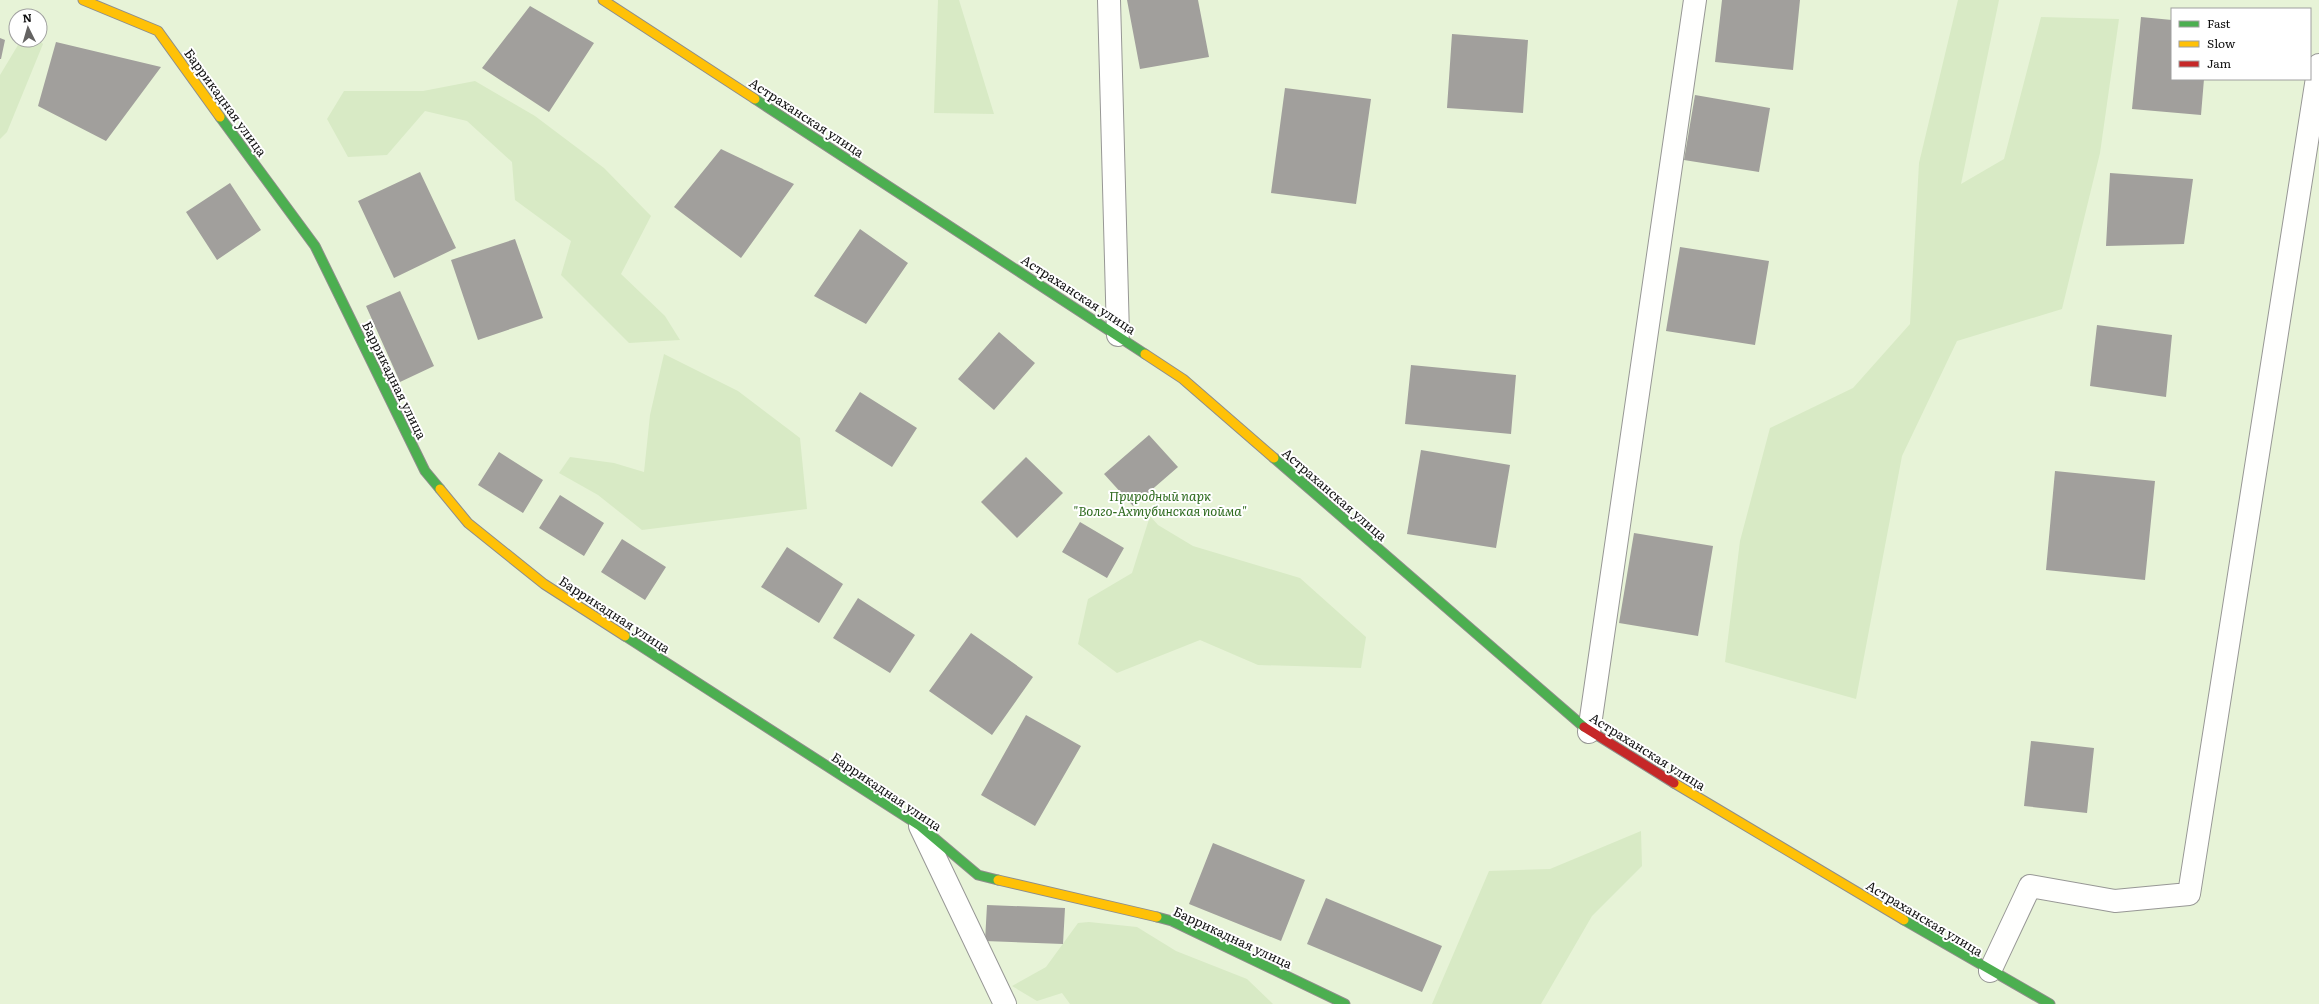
<svg xmlns="http://www.w3.org/2000/svg" width="2319" height="1004" font-family="Literata,serif">
	<style>
		.green { fill: #e7f3d7; fill-rule: evenodd }
		.forest { fill: #d8eac5 }
		.building { fill: #a19f9c }
		.lines { fill: none; stroke-linecap: round; stroke-linejoin: round }
		.street-casing { stroke: #979795; stroke-width: 24 }
		.fast-casing { stroke: #8e8d8b; stroke-width: 11 }
		.slow-casing { stroke: #8e8d8b; stroke-width: 11 }
		.jam-casing { stroke: #8e8d8b; stroke-width: 11 }
		.street { stroke: #fffffe; stroke-width: 22 }
		.fast { stroke: #4caf50; stroke-width: 9 }
		.slow { stroke: #ffc107; stroke-width: 9 }
		.jam { stroke: #c62828; stroke-width: 9 }
		.labels { text-anchor: middle; dominant-baseline: central; stroke-width: 4; stroke-linejoin: round; paint-order: stroke }
		.street-label { font-size: 13px; fill: #111; stroke: #fff }
		.park-label { font-size: 13px; font-style: italic; fill: #2f6b1f; stroke: #fff }
	</style>
	<rect width="100%" height="100%" fill="#fdfcf7"/>
	<path class="green" d="M 0,0 L 2319,0 L 2319,1004 L 0,1004 ZM 2172,9 L 2310,9 L 2310,79 L 2172,79 ZM 16,16 L 40,16 L 40,40 L 16,40 Z"/>
	<path class="forest" d="M 938,0 L 959,0 L 994,114 L 934,113 Z
		M 1958,0 L 1999,0 L 1961,184 L 2004,159 L 2041,17 L 2119,19 L 2100,153 L 2062,309 L 1957,341 L 1902,456 L 1856,699 L 1725,662 L 1740,541 L 1770,428 L 1853,388 L 1910,324 L 1919,163 Z
		M 21,40 L 39,40 L 43,44 L 7,132 L 0,139 L 0,75 Z
		M 475,81 L 535,116 L 604,168 L 651,216 L 621,274 L 665,316 L 680,340 L 629,343 L 561,275 L 571,241 L 515,200 L 512,162 L 467,121 L 425,111 L 387,155 L 348,157 L 327,119 L 344,91 L 423,91 Z
		M 664,354 L 738,391 L 800,438 L 807,509 L 642,530 L 598,495 L 559,473 L 570,457 L 614,463 L 644,472 L 650,415 Z
		M 1150,516 L 1158,525 L 1193,546 L 1300,578 L 1366,637 L 1361,668 L 1258,665 L 1200,640 L 1117,673 L 1078,644 L 1088,599 L 1132,573 Z
		M 1641,831 L 1642,866 L 1592,916 L 1541,1004 L 1432,1004 L 1489,871 L 1550,869 Z
		M 1089,922 L 1137,927 L 1176,951 L 1247,979 L 1273,1004 L 1070,1004 L 1062,993 L 1037,1001 L 1012,986 L 1046,967 L 1078,923 Z"/>
	<path class="building" d="M 1127,0 L 1198,0 L 1209,57 L 1140,69 Z
		M 1722,0 L 1800,0 L 1793,70 L 1715,62 Z
		M 530,6 L 594,43 L 549,112 L 482,68 Z
		M 2141,17 L 2172,20 L 2172,79 L 2204,79 L 2201,115 L 2132,109 Z
		M 1452,34 L 1528,40 L 1523,113 L 1447,108 Z
		M 0,38 L 5,40 L 1,59 L 0,59 Z
		M 56,42 L 161,67 L 106,141 L 38,106 Z
		M 1285,88 L 1371,99 L 1356,204 L 1271,193 Z
		M 1695,95 L 1770,108 L 1759,172 L 1684,160 Z
		M 721,149 L 794,184 L 741,258 L 674,207 Z
		M 420,172 L 456,248 L 394,278 L 358,201 Z
		M 2110,173 L 2193,179 L 2184,244 L 2106,246 Z
		M 230,183 L 261,230 L 217,260 L 186,212 Z
		M 860,229 L 908,263 L 866,324 L 814,296 Z
		M 515,239 L 543,318 L 478,340 L 451,260 Z
		M 1680,247 L 1769,261 L 1755,345 L 1666,331 Z
		M 400,291 L 434,366 L 400,382 L 366,306 Z
		M 2097,325 L 2172,335 L 2166,397 L 2090,386 Z
		M 999,332 L 1035,363 L 994,410 L 958,379 Z
		M 1411,365 L 1516,375 L 1511,434 L 1405,424 Z
		M 860,392 L 917,428 L 892,467 L 835,431 Z
		M 1149,435 L 1178,467 L 1133,506 L 1104,474 Z
		M 1421,450 L 1510,465 L 1496,548 L 1407,534 Z
		M 499,452 L 543,480 L 523,513 L 478,485 Z
		M 1026,457 L 1063,493 L 1017,538 L 981,502 Z
		M 2055,471 L 2155,481 L 2145,580 L 2046,570 Z
		M 560,495 L 604,523 L 584,556 L 539,528 Z
		M 1080,522 L 1124,548 L 1107,578 L 1062,552 Z
		M 1634,533 L 1713,546 L 1698,636 L 1619,623 Z
		M 622,539 L 666,567 L 645,600 L 601,572 Z
		M 787,547 L 843,584 L 819,623 L 761,587 Z
		M 858,598 L 915,635 L 890,673 L 833,638 Z
		M 971,633 L 1033,677 L 992,735 L 929,691 Z
		M 1026,715 L 1081,746 L 1035,826 L 981,795 Z
		M 2031,741 L 2094,748 L 2087,813 L 2024,806 Z
		M 1213,843 L 1305,880 L 1281,941 L 1189,904 Z
		M 1326,898 L 1442,946 L 1422,992 L 1307,944 Z
		M 987,905 L 1065,908 L 1063,944 L 985,941 Z"/>
	<g class="lines">
		<defs>
			<path id="street" d="M 1109,0 L 1118,335
				M 1589,732 L 1695,0
				M 920,826 L 1005,1004
				M 1990,971 L 2030,886 L 2115,901 L 2189,894 L 2319,65"/>
			<path id="fast" d="M 755,99 L 1145,354
				M 220,117 L 315,246 L 425,471 L 440,489
				M 1274,458 L 1584,727
				M 625,636 L 920,826 L 978,875 L 998,880
				M 1157,917 L 1172,921 L 1345,1004
				M 1904,920 L 2050,1004"/>
			<path id="slow" d="M 83,0 L 158,31 L 220,117
				M 603,0 L 755,99
				M 1145,354 L 1183,379 L 1274,458
				M 440,489 L 468,523 L 544,584 L 625,636
				M 1674,783 L 1904,920
				M 998,880 L 1157,917"/>
			<path id="jam" d="M 1584,727 L 1674,783"/>
		</defs>
		<use href="#street" class="street-casing"/>
		<use href="#fast" class="fast-casing"/>
		<use href="#slow" class="slow-casing"/>
		<use href="#jam" class="jam-casing"/>
		<use href="#street" class="street"/>
		<use href="#fast" class="fast"/>
		<use href="#slow" class="slow"/>
		<use href="#jam" class="jam"/>
	</g>
	<g class="labels">
		<g class="street-label">
			<text transform="translate(226 102) rotate(54)">Баррикадная улица</text>
			<text transform="translate(807 117) rotate(33)">Астраханская улица</text>
			<text transform="translate(1079 294) rotate(33)">Астраханская улица</text>
			<text transform="translate(395 380) rotate(64)">Баррикадная улица</text>
			<text transform="translate(1335 494) rotate(41)">Астраханская улица</text>
			<text transform="translate(615 614) rotate(33)">Баррикадная улица</text>
			<text transform="translate(1648 751) rotate(32)">Астраханская улица</text>
			<text transform="translate(887 791) rotate(34)">Баррикадная улица</text>
			<text transform="translate(1925 918) rotate(31)">Астраханская улица</text>
			<text transform="translate(1233 937) rotate(25)">Баррикадная улица</text>
		</g>
		<g class="park-label">
			<text x="1160" y="495">Природный парк<tspan x="1160" dy="15">"Волго-Ахтубинская пойма"</tspan></text>
		</g>
	</g>
	<rect x="2171" y="8" width="140" height="72" fill="#ffffff" stroke="#a0a0a0"/>
	<rect x="2179" y="21" width="20" height="6" fill="#4caf50" stroke="#a0a0a0"/>
	<text x="2207" y="28" font-size="12" fill="#111111">Fast</text>
	<rect x="2179" y="41" width="20" height="6" fill="#ffc107" stroke="#a0a0a0"/>
	<text x="2207" y="48" font-size="12" fill="#111111">Slow</text>
	<rect x="2179" y="61" width="20" height="6" fill="#c62828" stroke="#a0a0a0"/>
	<text x="2207" y="68" font-size="12" fill="#111111">Jam</text>
	<g transform="translate(28 28) rotate(355)"><circle r="19" fill="#ffffff" stroke="#a0a0a0"/>
	<path d="M0-3L7 15L0 10L-7 15Z" fill="#646362"/>
	<text y="-6" font-size="11" font-weight="bold" text-anchor="middle" fill="#111111">N</text>
	</g>
</svg>
